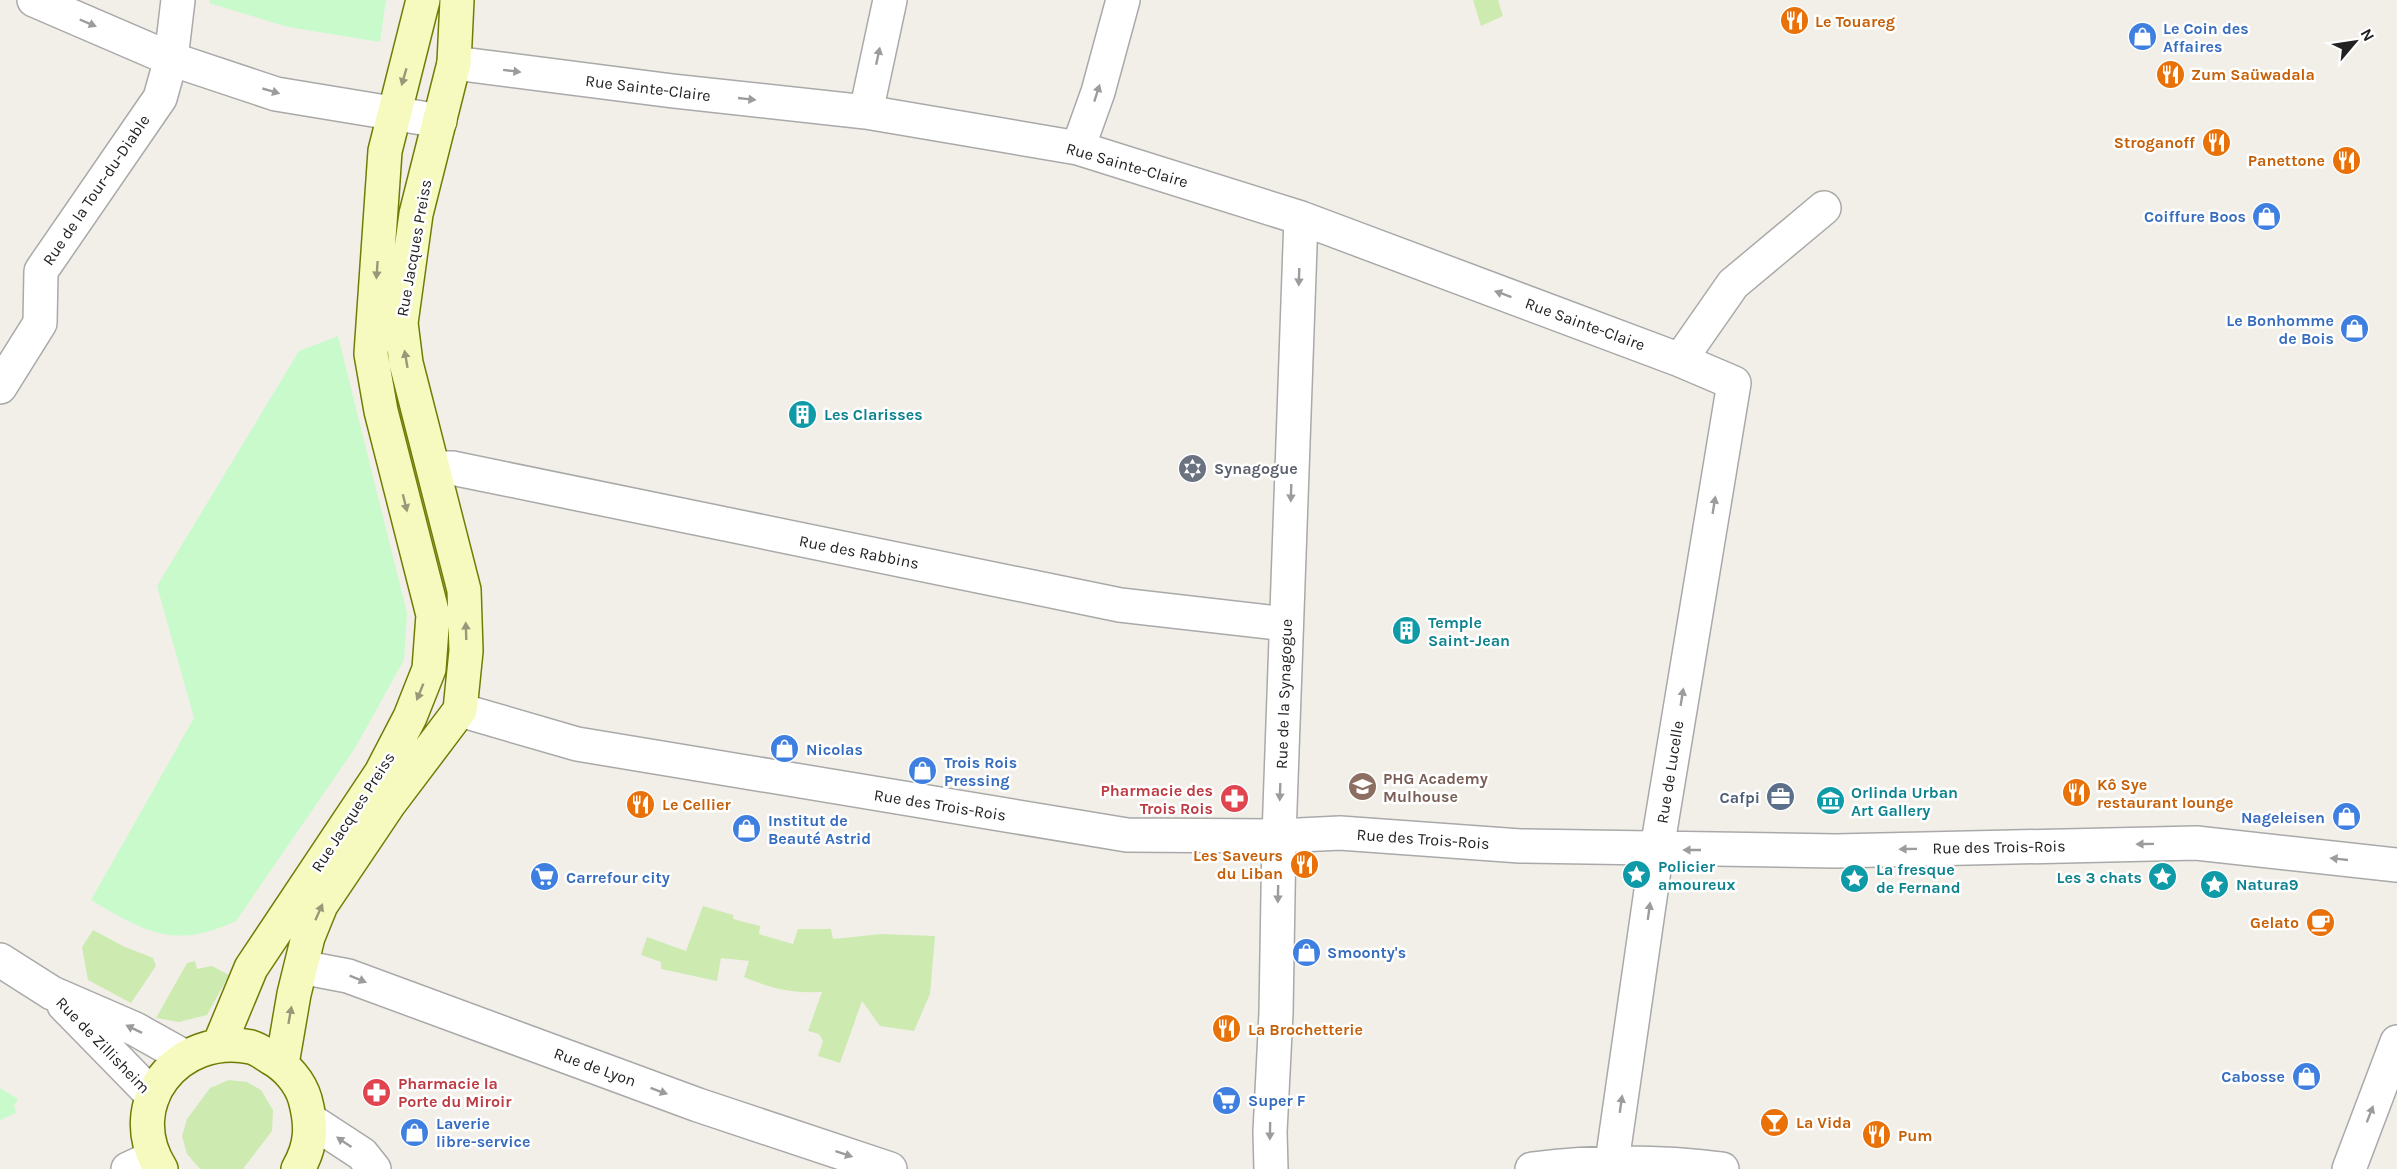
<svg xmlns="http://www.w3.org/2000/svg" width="2397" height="1169" font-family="Karla,sans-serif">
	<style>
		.grass { fill: #cdebb0 }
		.park { fill: #c8facc }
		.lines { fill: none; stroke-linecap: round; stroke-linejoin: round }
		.minor-casing { stroke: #a9a9a9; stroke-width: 36 }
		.tertiary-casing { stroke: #a9a9a9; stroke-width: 36 }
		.secondary-casing { stroke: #707d05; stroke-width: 36 }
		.minor { stroke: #fff; stroke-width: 33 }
		.tertiary { stroke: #fff; stroke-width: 33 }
		.secondary { stroke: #f7fabf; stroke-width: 33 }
		.oneway { fill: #9c9c9c }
		.oneway2 { fill: #979978 }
		.labels { text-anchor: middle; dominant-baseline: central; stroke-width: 5; stroke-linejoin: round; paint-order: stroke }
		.food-label { font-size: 16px; font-weight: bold; fill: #c56008; stroke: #fff; text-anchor: start }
		.shop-label { font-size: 16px; font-weight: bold; fill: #366cbe; stroke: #fff; text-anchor: start }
		.street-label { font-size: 16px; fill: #222; stroke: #fff }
		.culture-label { font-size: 16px; font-weight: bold; fill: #0d838f; stroke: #fff; text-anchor: start }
		.worship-label { font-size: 16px; font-weight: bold; fill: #5b616d; stroke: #fff; text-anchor: start }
		.education-label { font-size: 16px; font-weight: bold; fill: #785e54; stroke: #fff; text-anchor: start }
		.health-label { font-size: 16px; font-weight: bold; fill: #be3a42; stroke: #fff; text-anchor: end }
		.service-label { font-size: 16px; font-weight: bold; fill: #4e5e75; stroke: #fff; text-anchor: end }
	</style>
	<rect width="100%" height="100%" fill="#f2efe9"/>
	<path class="grass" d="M 1473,0 L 1498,0 L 1503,16 L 1481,26 Z
		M 703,906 L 733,915 L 733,919 L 760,926 L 759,934 L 793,944 L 798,929 L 831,929 L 833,939 L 881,934 L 935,936 L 930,994 L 914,1031 L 880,1026 L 862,1001 L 840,1063 L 818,1056 L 823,1041 L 819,1034 L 808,1031 L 822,992 C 790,993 773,989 744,977 L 749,961 L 721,958 L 717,981 L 661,969 L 661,962 L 641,955 L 647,937 L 686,951 Z
		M 93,930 L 123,946 L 153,958 L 156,966 L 131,1003 L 88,980 L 82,947 Z
		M 195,961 L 197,969 L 212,966 L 229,975 L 207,1015 L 179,1022 L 156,1018 L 187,963 Z
		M 229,1080 L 247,1082 L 261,1090 L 273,1110 L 272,1131 L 243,1169 L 200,1169 L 187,1154 L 182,1136 L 187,1119 L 210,1088 Z"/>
	<path class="park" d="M 210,0 L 386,0 L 380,42 L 288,27 L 209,3 Z
		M 338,336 L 407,613 L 404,660 L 355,748 L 236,921 C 174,950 145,932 91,900 L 194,718 L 157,586 L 299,351 Z
		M 0,1088 L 18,1099 L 14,1106 L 16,1113 L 0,1120 Z"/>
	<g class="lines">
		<defs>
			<path id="minor" d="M 34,0 L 171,59 L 276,94 L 440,121
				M 454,63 L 673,91 L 866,112 L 1078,148 L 1301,218 L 1680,360 L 1734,383 L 1657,849 L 1612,1162
				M 866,112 L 890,0
				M 1078,148 L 1098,92 L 1123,0
				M 1680,360 L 1733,284 L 1824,208
				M 0,387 L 40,323 L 41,271 L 160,98 L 171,59 L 178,0
				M 434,468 L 452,468 L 1120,605 L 1286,624
				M 460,710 L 577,744 L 1127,835 L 1279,836 L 1340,833 L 1520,846 L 1836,851 L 2196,843 L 2397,865
				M 301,967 L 348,976 L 698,1105 L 890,1169
				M 310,1120 L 362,1154 L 374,1169
				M 128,1169 L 154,1157
				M 1271,1169 L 1270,1132 L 1276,1013 L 1279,836 L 1301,218
				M 1532,1169 C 1596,1161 1658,1161 1722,1169
				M 2349,1169 L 2397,1042"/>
			<path id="tertiary" d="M 0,960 L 52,993 L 135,1029 L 185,1057
				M 64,1005 L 153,1096"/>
			<path id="secondary" d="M 219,1045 L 251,968 L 381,773 L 410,717 L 429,669 L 433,615 L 381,411 L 371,354 L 385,151 L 423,0
				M 282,1064 L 294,994 L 308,937 L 321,905 L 389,804 L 460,710 L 466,651 L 464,590 L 406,363 L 401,323 L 416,214 L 454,63 L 457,0
				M 161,1169 C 120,1104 178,1032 251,1047 C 258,1049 265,1054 271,1058 C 286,1066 300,1082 305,1099 C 312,1125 312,1145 298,1169"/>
		</defs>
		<use href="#minor" class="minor-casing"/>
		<use href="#tertiary" class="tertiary-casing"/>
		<use href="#secondary" class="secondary-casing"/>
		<use href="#minor" class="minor"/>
		<use href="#tertiary" class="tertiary"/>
		<use href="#secondary" class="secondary"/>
	</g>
	<defs><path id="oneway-solid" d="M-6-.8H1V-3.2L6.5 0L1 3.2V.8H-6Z" transform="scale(1.5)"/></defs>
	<g class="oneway">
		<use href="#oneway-solid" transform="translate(88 23) rotate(23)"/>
		<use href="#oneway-solid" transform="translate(878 56) rotate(-78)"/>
		<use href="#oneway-solid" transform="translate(512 71) rotate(7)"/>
		<use href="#oneway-solid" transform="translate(271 91) rotate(16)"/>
		<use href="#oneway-solid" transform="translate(1097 93) rotate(-72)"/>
		<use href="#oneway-solid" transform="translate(747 99) rotate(6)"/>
		<use href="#oneway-solid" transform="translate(1299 277) rotate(92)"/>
		<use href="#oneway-solid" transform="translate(1503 294) rotate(-160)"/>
		<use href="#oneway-solid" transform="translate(1291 493) rotate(92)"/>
		<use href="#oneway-solid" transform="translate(1714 505) rotate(-81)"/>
		<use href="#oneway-solid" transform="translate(1682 697) rotate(-81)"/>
		<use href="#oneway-solid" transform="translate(1280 792) rotate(92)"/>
		<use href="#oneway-solid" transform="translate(2145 844) rotate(179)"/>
		<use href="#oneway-solid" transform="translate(1908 849) rotate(179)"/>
		<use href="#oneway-solid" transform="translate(1692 850) rotate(-180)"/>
		<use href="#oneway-solid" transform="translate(2339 859) rotate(-174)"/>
		<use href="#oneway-solid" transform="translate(1278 894) rotate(91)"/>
		<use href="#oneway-solid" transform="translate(1649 911) rotate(-82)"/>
		<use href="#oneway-solid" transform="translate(358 979) rotate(22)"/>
		<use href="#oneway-solid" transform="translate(134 1029) rotate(-154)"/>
		<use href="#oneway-solid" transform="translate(659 1091) rotate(20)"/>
		<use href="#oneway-solid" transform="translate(1621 1104) rotate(-82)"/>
		<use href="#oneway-solid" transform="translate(2370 1114) rotate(-69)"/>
		<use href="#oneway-solid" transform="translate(1270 1131) rotate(91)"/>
		<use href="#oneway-solid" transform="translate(344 1142) rotate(-146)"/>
		<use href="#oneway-solid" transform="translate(844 1154) rotate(18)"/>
	</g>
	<g class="oneway2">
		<use href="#oneway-solid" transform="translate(404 77) rotate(106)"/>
		<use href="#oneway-solid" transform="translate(377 270) rotate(94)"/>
		<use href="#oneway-solid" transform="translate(406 359) rotate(-100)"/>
		<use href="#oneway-solid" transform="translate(405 503) rotate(76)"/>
		<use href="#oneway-solid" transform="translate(466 631) rotate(-92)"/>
		<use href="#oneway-solid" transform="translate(420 692) rotate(112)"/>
		<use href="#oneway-solid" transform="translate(319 912) rotate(-66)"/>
		<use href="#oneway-solid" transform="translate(290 1015) rotate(-80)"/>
	</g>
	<defs>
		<symbol id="restaurant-disc" viewBox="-11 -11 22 22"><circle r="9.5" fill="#e8710a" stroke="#fff"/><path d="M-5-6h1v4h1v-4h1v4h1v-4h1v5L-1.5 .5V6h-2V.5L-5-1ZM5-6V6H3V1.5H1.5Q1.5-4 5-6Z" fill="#fff"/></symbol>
		<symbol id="shop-disc" viewBox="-11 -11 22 22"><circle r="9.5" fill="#3f7fe0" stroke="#fff"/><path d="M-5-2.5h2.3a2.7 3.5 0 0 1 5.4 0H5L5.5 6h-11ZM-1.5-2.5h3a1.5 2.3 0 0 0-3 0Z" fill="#fff"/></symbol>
		<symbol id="building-disc" viewBox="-11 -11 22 22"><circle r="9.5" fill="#0f9aa8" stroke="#fff"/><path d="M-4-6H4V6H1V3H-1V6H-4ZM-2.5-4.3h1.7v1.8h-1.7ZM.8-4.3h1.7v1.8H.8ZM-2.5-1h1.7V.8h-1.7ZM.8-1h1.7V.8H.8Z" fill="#fff"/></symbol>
		<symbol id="synagogue-disc" viewBox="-11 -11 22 22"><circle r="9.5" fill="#6b7280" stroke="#fff"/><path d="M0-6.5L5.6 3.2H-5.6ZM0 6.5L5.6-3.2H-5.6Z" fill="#fff"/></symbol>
		<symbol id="university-disc" viewBox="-11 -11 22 22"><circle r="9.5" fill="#8d6e63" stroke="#fff"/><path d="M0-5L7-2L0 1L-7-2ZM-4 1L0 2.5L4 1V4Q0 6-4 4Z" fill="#fff"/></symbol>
		<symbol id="office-disc" viewBox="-11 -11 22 22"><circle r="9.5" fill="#5c6f8a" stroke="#fff"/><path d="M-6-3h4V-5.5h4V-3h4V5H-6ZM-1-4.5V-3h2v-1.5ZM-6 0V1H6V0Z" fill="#fff"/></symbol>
		<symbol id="pharmacy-disc" viewBox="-11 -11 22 22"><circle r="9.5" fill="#e0444e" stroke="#fff"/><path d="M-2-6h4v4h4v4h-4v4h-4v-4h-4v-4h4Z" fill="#fff"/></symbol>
		<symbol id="museum-disc" viewBox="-11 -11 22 22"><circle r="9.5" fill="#0f9aa8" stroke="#fff"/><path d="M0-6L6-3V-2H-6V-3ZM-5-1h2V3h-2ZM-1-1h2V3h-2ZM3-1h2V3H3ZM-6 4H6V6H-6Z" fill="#fff"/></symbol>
		<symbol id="sight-disc" viewBox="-11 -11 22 22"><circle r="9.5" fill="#0f9aa8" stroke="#fff"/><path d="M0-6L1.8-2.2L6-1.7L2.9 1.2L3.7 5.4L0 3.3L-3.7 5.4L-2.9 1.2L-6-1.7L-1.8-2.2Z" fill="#fff"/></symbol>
		<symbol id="supermarket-disc" viewBox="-11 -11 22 22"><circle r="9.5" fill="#3f7fe0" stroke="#fff"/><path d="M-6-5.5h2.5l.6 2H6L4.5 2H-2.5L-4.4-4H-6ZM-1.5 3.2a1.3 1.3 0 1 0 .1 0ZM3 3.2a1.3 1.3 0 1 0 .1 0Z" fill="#fff"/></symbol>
		<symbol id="cafe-disc" viewBox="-11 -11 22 22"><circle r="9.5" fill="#e8710a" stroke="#fff"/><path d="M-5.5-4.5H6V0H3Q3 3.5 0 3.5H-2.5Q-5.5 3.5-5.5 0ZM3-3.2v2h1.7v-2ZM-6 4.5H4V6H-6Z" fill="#fff"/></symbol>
		<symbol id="bar-disc" viewBox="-11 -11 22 22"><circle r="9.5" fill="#e8710a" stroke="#fff"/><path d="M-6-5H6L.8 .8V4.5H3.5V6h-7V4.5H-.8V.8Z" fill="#fff"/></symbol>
	</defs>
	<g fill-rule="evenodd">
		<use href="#restaurant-disc" x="1778" y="4" width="33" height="33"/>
		<use href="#shop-disc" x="2126" y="20" width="33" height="33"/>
		<use href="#restaurant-disc" x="2154" y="58" width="33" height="33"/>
		<use href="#restaurant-disc" x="2200" y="126" width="33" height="33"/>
		<use href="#restaurant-disc" x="2330" y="144" width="33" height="33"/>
		<use href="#shop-disc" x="2250" y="200" width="33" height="33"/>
		<use href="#shop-disc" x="2338" y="312" width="33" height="33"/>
		<use href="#building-disc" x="786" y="398" width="33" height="33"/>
		<use href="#synagogue-disc" x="1176" y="452" width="33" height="33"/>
		<use href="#building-disc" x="1390" y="614" width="33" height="33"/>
		<use href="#shop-disc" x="768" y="732" width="33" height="33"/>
		<use href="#shop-disc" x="906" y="754" width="33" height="33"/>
		<use href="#university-disc" x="1346" y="770" width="33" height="33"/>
		<use href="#restaurant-disc" x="2060" y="776" width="33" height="33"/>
		<use href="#office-disc" x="1764" y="780" width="33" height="33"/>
		<use href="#pharmacy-disc" x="1218" y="782" width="33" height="33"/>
		<use href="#museum-disc" x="1814" y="784" width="33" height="33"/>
		<use href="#restaurant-disc" x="624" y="788" width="33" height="33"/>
		<use href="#shop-disc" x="2330" y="800" width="33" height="33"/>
		<use href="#shop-disc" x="730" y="812" width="33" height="33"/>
		<use href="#restaurant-disc" x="1288" y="848" width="33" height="33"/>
		<use href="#sight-disc" x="1620" y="858" width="33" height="33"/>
		<use href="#supermarket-disc" x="528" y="860" width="33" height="33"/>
		<use href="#sight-disc" x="2146" y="860" width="33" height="33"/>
		<use href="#sight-disc" x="1838" y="862" width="33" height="33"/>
		<use href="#sight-disc" x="2198" y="868" width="33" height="33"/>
		<use href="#cafe-disc" x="2304" y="906" width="33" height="33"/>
		<use href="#shop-disc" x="1290" y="936" width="33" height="33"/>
		<use href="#restaurant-disc" x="1210" y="1012" width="33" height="33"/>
		<use href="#shop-disc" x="2290" y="1060" width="33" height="33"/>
		<use href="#pharmacy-disc" x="360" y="1076" width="33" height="33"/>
		<use href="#supermarket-disc" x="1210" y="1084" width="33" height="33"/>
		<use href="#bar-disc" x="1758" y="1106" width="33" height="33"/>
		<use href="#shop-disc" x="398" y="1116" width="33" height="33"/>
		<use href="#restaurant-disc" x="1860" y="1118" width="33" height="33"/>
	</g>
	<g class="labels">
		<g class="food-label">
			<text x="1815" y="21">Le Touareg</text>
			<text x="2191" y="74">Zum Saüwadala</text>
			<text x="2195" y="142" text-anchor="end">Stroganoff</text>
			<text x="2325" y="160" text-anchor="end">Panettone</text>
			<text x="2097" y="784">Kô Sye<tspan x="2097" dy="18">restaurant lounge</tspan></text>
			<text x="662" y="804">Le Cellier</text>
			<text x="1283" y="855" text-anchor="end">Les Saveurs<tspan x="1283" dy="18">du Liban</tspan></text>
			<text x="2299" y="922" text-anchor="end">Gelato</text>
			<text x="1248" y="1029">La Brochetterie</text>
			<text x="1796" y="1122">La Vida</text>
			<text x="1898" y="1135">Pum</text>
		</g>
		<g class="shop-label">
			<text x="2163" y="28">Le Coin des<tspan x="2163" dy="18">Affaires</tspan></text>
			<text x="2246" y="216" text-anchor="end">Coiffure Boos</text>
			<text x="2334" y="320" text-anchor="end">Le Bonhomme<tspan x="2334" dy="18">de Bois</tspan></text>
			<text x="806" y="749">Nicolas</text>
			<text x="944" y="762">Trois Rois<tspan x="944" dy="18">Pressing</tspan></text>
			<text x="2325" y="817" text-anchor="end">Nageleisen</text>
			<text x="768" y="820">Institut de<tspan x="768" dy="18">Beauté Astrid</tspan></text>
			<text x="566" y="877">Carrefour city</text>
			<text x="1327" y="952">Smoonty's</text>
			<text x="2285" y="1076" text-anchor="end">Cabosse</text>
			<text x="1248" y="1100">Super F</text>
			<text x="436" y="1123">Laverie<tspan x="436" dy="18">libre-service</tspan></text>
		</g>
		<g class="street-label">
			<text transform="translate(648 88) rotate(7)">Rue Sainte-Claire</text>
			<text transform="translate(1127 165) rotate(16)">Rue Sainte-Claire</text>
			<text transform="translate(96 190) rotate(-56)">Rue de la Tour-du-Diable</text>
			<text transform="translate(414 248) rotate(-80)">Rue Jacques Preiss</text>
			<text transform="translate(1585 324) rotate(20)">Rue Sainte-Claire</text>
			<text transform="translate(859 552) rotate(11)">Rue des Rabbins</text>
			<text transform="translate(1284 694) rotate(-88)">Rue de la Synagogue</text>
			<text transform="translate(1670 772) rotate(-81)">Rue de Lucelle</text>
			<text transform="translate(940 805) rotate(9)">Rue des Trois-Rois</text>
			<text transform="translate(353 812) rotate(-57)">Rue Jacques Preiss</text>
			<text transform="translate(1423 839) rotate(4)">Rue des Trois-Rois</text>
			<text transform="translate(1999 847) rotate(-1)">Rue des Trois-Rois</text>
			<text transform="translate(103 1045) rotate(46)">Rue de Zillisheim</text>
			<text transform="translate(595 1067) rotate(20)">Rue de Lyon</text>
		</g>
		<g class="culture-label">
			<text x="824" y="414">Les Clarisses</text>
			<text x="1428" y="622">Temple<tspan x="1428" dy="18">Saint-Jean</tspan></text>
			<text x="1851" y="792">Orlinda Urban<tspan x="1851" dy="18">Art Gallery</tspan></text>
			<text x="1658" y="866">Policier<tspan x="1658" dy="18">amoureux</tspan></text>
			<text x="1876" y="869">La fresque<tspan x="1876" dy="18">de Fernand</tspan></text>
			<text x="2142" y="877" text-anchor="end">Les 3 chats</text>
			<text x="2236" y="884">Natura9</text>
		</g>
		<g class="worship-label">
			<text x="1214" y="468">Synagogue</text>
		</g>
		<g class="education-label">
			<text x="1383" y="778">PHG Academy<tspan x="1383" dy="18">Mulhouse</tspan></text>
		</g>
		<g class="health-label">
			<text x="1213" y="790">Pharmacie des<tspan x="1213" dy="18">Trois Rois</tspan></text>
			<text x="398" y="1083" text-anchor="start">Pharmacie la<tspan x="398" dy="18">Porte du Miroir</tspan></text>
		</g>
		<g class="service-label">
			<text x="1760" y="797">Cafpi</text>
		</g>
	</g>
	<g transform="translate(2355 42) rotate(61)" stroke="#ffffff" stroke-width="4.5" paint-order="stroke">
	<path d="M0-4.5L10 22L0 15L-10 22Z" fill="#222222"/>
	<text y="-9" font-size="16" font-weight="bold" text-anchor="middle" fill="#222222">N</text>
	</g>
</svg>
